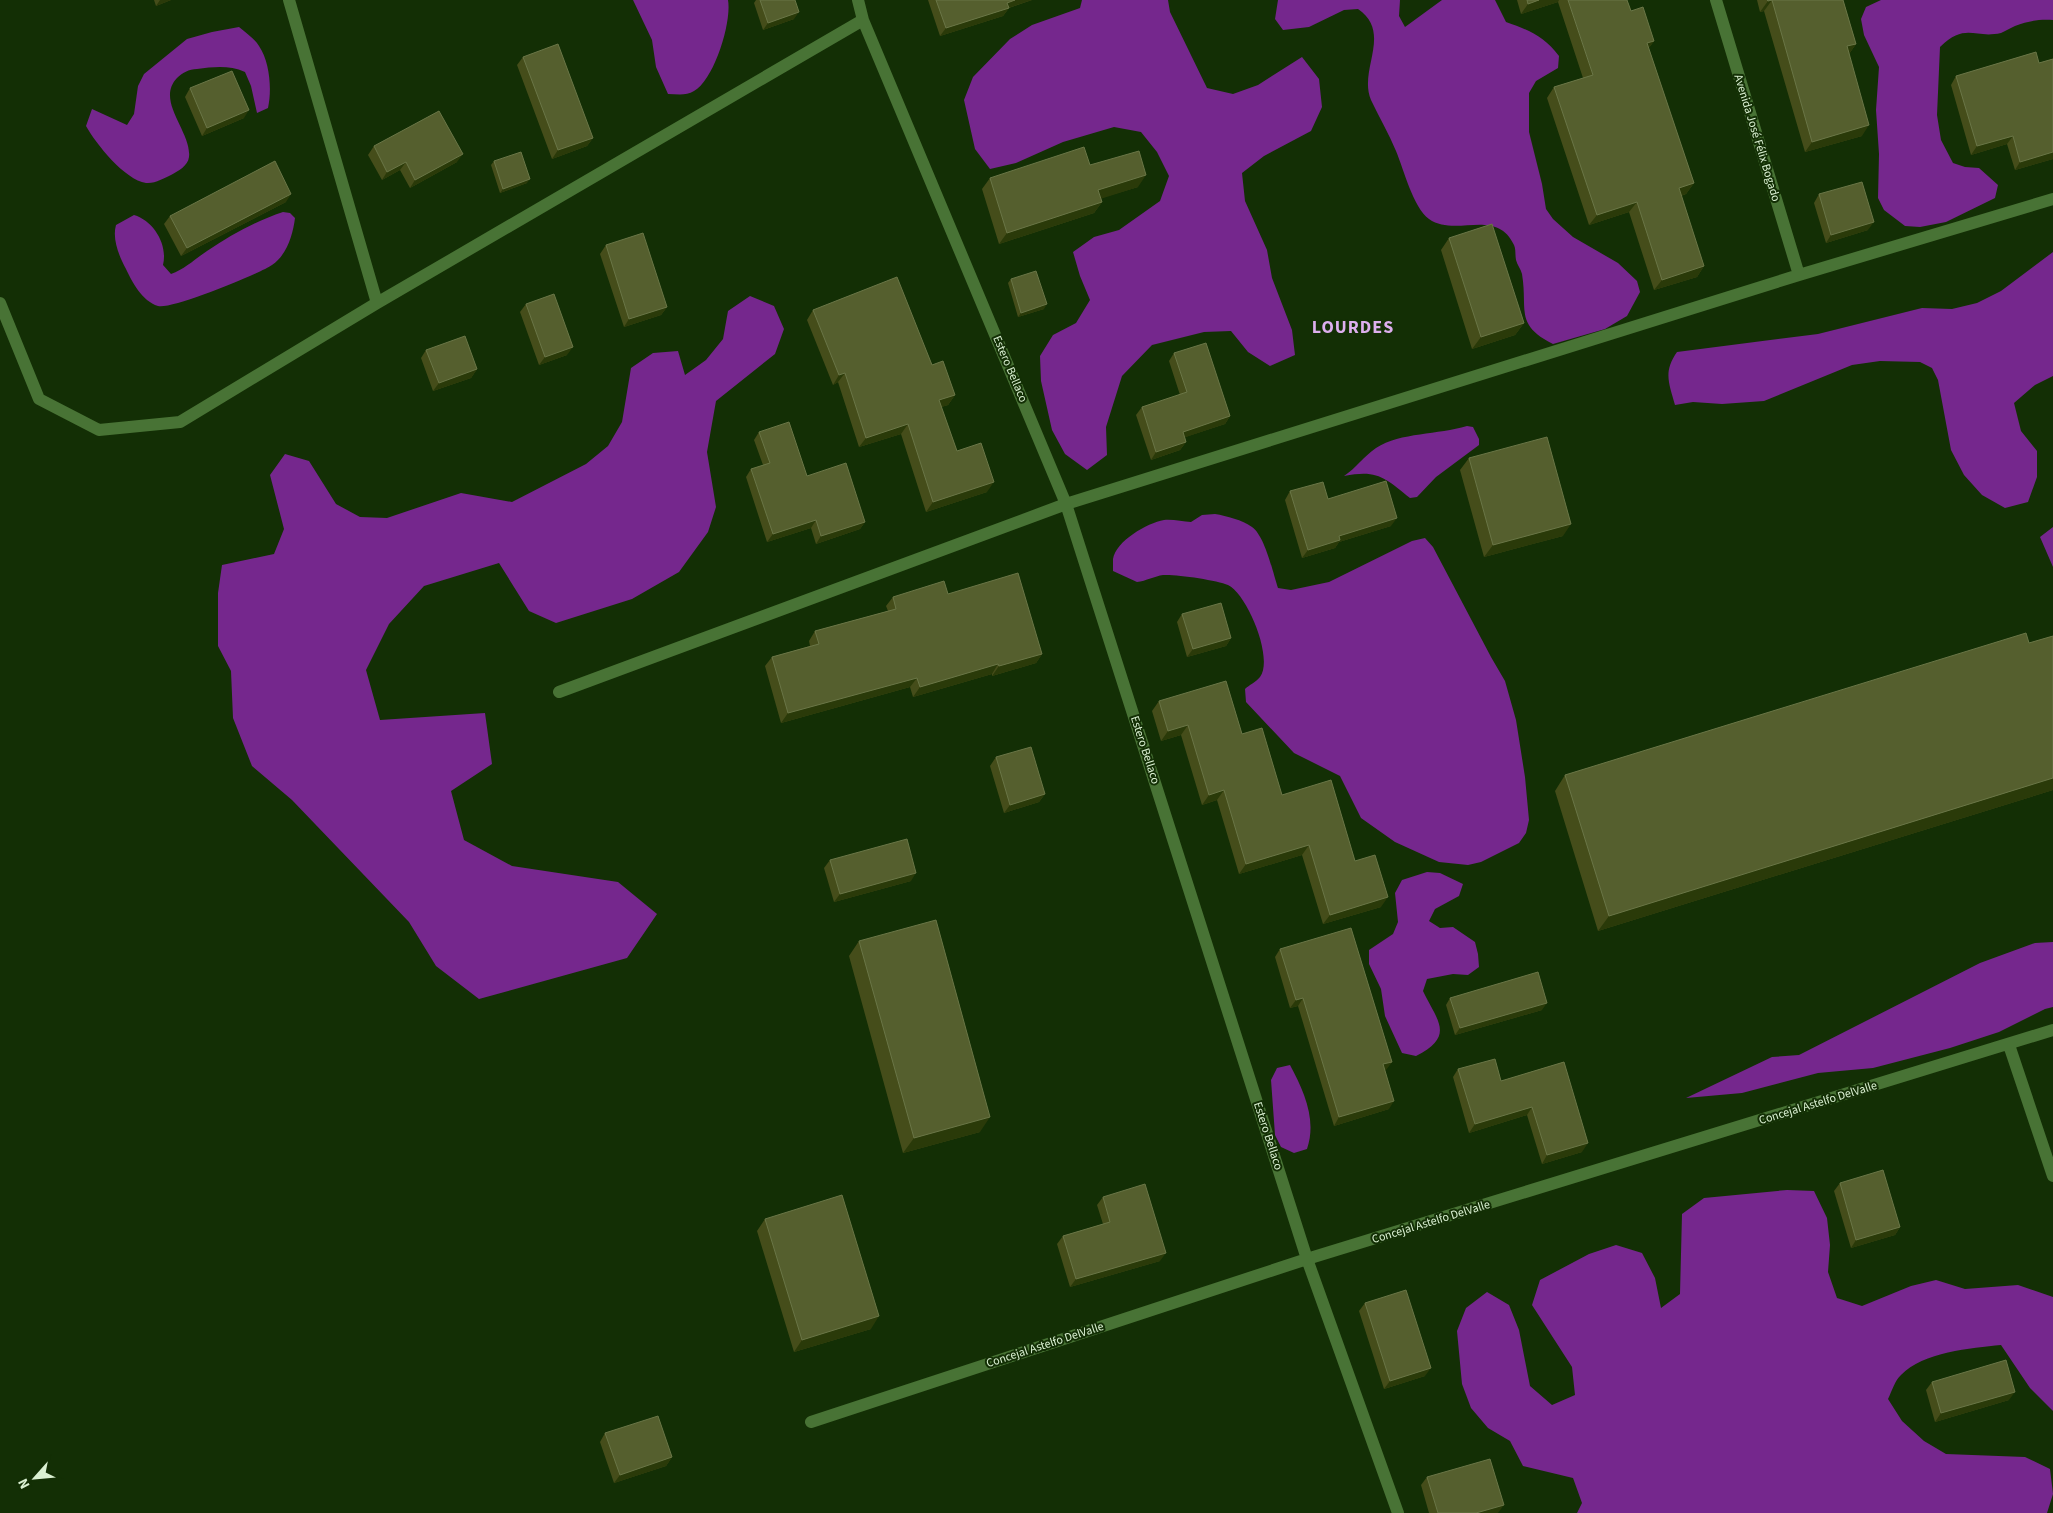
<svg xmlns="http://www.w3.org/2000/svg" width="2053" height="1513" font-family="'Source Sans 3',sans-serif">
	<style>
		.forest { fill: #75278d }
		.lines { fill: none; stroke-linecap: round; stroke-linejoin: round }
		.minor { stroke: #487335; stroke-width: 12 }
		.wall { fill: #454d1a }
		.shaded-wall { fill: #2a3a09 }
		.building { fill: #555f2e; stroke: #6a7647 }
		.labels { text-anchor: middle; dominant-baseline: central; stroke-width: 4; stroke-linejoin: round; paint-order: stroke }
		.street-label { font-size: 12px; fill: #daf0d2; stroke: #132f05 }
		.district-label { font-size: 18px; font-weight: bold; letter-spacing: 1px; fill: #ddafee; stroke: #132f05 }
	</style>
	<rect width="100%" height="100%" fill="#132f05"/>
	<path class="forest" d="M 633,0 L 728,0 C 732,22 714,80 694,91 C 686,96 677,94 668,94 L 656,67 L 652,40 Z
		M 1082,0 L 1168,0 L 1170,12 L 1207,88 L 1233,94 L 1258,85 L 1302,57 L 1319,79 L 1322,107 L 1311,131 L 1264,156 L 1242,173 L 1245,201 L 1267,250 L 1272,278 L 1292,330 L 1295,355 L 1270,366 L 1248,352 L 1231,331 L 1204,332 L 1152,345 L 1122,376 L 1106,427 L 1107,455 L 1087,470 L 1065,454 L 1052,430 L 1041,381 L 1040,356 L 1053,335 L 1076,323 L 1090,300 L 1080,276 L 1073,252 L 1094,237 L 1119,230 L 1160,201 L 1169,176 L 1157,152 L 1141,132 L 1114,127 L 1063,142 L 1016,163 L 990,169 L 975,149 L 964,100 L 973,77 L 1010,39 L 1032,25 L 1080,8 Z
		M 1278,0 L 1400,0 L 1399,16 L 1405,27 L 1442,0 L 1495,0 L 1506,22 C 1529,30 1544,36 1559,56 L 1558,68 L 1536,81 L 1529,93 L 1529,132 L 1542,184 L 1546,209 L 1553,219 L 1573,237 L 1618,263 L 1637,281 L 1640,292 L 1627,316 L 1605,329 L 1553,344 C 1514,324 1528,310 1522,274 C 1521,269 1517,265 1516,260 C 1515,255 1516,249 1514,245 C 1496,207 1456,238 1429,219 C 1413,207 1404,170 1396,151 C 1389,134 1379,117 1371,100 C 1358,70 1393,33 1358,9 L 1344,10 L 1309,27 L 1283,30 L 1275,19 Z
		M 1881,0 L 2053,0 L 2053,20 C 2039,19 2028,21 2015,26 C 2010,28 2006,31 2001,33 C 1974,39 1966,22 1940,47 L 1937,115 L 1941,140 L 1953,163 L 1965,167 L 1979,168 L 1998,185 L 1995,198 L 1946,222 L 1920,227 L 1905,226 L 1884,210 L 1878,198 L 1879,154 L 1876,110 L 1879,67 L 1864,35 L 1861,19 L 1866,7 Z
		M 239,27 C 246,33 255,39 259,46 C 270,62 272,90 268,108 L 257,113 L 251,86 L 245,72 C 229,65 214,67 197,69 C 189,69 182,73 177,78 C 155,101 192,132 189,157 C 188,166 178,171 171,175 C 164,178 155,184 146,183 C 125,180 96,144 86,126 L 92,109 L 127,125 L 134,114 L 138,86 L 144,74 L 187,39 L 212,32 Z
		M 283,212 L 290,213 L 295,218 C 293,234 287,255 272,265 C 259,274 171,310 158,306 C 142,301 132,282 126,269 C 119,256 112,239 116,225 L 134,215 C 154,221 168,245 163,265 L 171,274 C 185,269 195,259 207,251 C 231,235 256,221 283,212 Z
		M 2053,252 L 2053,376 L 2035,385 L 2014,403 L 2021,431 L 2037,451 L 2037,477 L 2028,502 L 2005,508 L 1982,495 L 1964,475 L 1951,450 L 1938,380 L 1932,368 L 1920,362 L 1880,361 L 1852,365 L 1764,401 L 1722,404 L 1693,402 L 1675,405 C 1669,383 1663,372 1677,352 L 1818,334 L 1922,308 L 1952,309 L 1977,303 L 2001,291 Z
		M 750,296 L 774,306 L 784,329 L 775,354 L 716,401 L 707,452 L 716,507 L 708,532 L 679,572 L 632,599 L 556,623 L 529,611 L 499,563 L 424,586 L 389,624 L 366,670 L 380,720 L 485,713 L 492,764 L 451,791 L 464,840 L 512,866 L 618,882 L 657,914 L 627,958 L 479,999 L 436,966 L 409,922 L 292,800 L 252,766 L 233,718 L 231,671 L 218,646 L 218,593 L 222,565 L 274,554 L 284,529 L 270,475 L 285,454 L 309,461 L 336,504 L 360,517 L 387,518 L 461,493 L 512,502 L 586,464 L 608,446 L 622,422 L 631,368 L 653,353 L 678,351 L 685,375 L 706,360 L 723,339 L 728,311 Z
		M 1467,426 L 1473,427 L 1479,439 L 1479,445 L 1436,477 L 1417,497 L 1410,498 C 1385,478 1378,469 1344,476 C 1356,468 1364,456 1376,448 C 1401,432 1438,435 1467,426 Z
		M 1215,514 C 1227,516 1242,520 1252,527 C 1265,536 1273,573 1278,588 L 1291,590 L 1329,582 L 1412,541 L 1425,538 L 1433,547 L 1491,657 L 1505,681 L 1516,720 L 1525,777 L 1529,820 L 1526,833 L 1519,843 L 1481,862 L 1468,865 L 1439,862 L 1395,842 L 1361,818 L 1340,776 L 1294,753 L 1246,702 L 1245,689 C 1249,685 1256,682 1260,677 C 1274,658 1247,594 1228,585 C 1217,580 1175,574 1163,575 C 1155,576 1146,581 1137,582 L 1113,571 C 1113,567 1113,563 1113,559 C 1116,541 1147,523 1164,520 C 1173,519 1183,522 1191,522 L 1202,515 Z
		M 2053,527 L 2053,567 L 2040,537 Z
		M 1427,872 L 1440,873 L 1463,884 L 1459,896 L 1435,909 L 1429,921 L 1440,928 L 1453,927 L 1475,942 L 1478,954 L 1479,967 L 1468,975 L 1453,974 L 1427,979 L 1423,991 C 1438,1022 1455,1036 1416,1056 L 1402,1053 L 1385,1016 L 1381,989 L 1369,964 L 1369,950 L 1393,934 L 1398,922 L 1395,893 L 1402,880 Z
		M 2053,942 L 2053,1007 L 2045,1009 L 1999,1032 L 1950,1048 L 1873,1068 L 1818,1073 L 1742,1093 L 1686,1098 L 1772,1057 L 1799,1055 L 1980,963 L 2035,943 Z
		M 1290,1065 C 1304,1091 1317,1120 1307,1149 L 1294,1153 L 1281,1147 L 1275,1135 L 1271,1080 L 1277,1068 Z
		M 1787,1190 L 1814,1191 L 1827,1218 L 1830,1245 L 1828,1272 L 1837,1298 L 1862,1306 L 1911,1286 L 1936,1280 L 1965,1289 L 2018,1285 L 2053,1297 L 2053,1411 L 2030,1388 L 2001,1345 C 1971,1348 1923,1352 1901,1375 C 1895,1380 1892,1391 1888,1399 L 1902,1421 L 1924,1441 L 1946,1454 L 2025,1457 L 2050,1469 L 2053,1494 L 2047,1513 L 1577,1513 L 1582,1503 L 1573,1478 L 1523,1466 L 1510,1441 L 1488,1428 L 1471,1408 L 1462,1384 L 1457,1331 L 1466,1308 L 1487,1292 L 1509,1305 L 1519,1330 L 1530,1386 L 1552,1405 L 1575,1395 L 1572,1367 L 1532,1305 L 1540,1280 L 1589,1254 L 1616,1245 L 1642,1253 L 1655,1278 L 1661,1308 L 1680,1294 L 1682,1214 L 1704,1198 Z"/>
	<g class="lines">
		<path class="minor" d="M 289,0 L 377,303
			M 858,0 L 863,20 L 1066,504 L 1307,1259 L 1398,1513
			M 1716,0 L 1799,275
			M 0,303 L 39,399 L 99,430 L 180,422 L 377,303 L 863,20
			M 559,692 L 1066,504 L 1799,275 L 2053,199
			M 2009,1045 L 2053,1176
			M 811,1422 L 1307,1259 L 2053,1030"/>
	</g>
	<path class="wall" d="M 154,0 L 171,0 L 156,6 Z
		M 756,0 L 795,0 L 794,19 L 763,30 L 754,3 Z
		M 928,0 L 1032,0 L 1009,8 L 1003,16 L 940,36 Z
		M 1517,0 L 1627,0 L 1631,11 L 1654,41 L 1648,49 L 1694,183 L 1686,194 L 1681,196 L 1704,266 L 1697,277 L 1654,290 L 1629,212 L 1589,225 L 1547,98 L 1554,87 L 1583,78 L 1558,2 L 1521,14 Z
		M 1757,0 L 1843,0 L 1856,44 L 1849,54 L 1862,136 L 1805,152 L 1764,11 L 1760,12 Z
		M 523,57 L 593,138 L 587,146 L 552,159 L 517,65 Z
		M 2053,59 L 2053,159 L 2015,170 L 2007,144 L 1971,155 L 1951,85 L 1956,76 L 2039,63 Z
		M 190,88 L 244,118 L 202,136 L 185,97 Z
		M 374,146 L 457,162 L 410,188 L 400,170 L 382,180 L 368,155 Z
		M 494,161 L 527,183 L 500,193 L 491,165 Z
		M 1090,165 L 1138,187 L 1101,198 L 1102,202 L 1094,213 L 999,244 L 982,189 L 990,178 Z
		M 1819,194 L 1868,230 L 1826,243 L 1814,203 Z
		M 286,202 L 181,256 L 164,224 L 170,216 Z
		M 1449,238 L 1524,323 L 1515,335 L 1472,349 L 1441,250 Z
		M 606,245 L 667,307 L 661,315 L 624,327 L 600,254 Z
		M 1011,279 L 1044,309 L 1018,317 L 1008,283 Z
		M 526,304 L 567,355 L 539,365 L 520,312 Z
		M 813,310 L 932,365 L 955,395 L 948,405 L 941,407 L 957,451 L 987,492 L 926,512 L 901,434 L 859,447 L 838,382 L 833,385 L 807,320 Z
		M 426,350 L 477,369 L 471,378 L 433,391 L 421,358 Z
		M 1174,353 L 1230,416 L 1225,424 L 1185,437 L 1186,442 L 1180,450 L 1151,460 L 1136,415 L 1142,407 L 1180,395 L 1169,361 Z
		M 759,432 L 807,476 L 865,522 L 860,529 L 816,544 L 811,528 L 767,542 L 746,477 L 751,469 L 763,465 L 754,440 Z
		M 1469,458 L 1563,536 L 1484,557 L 1460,470 Z
		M 1290,491 L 1328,499 L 1391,526 L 1339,542 L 1335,548 L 1302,558 L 1285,500 Z
		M 948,594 L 1042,654 L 1036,663 L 992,676 L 992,674 L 913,697 L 910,687 L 781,723 L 765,666 L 772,657 L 810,646 L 809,641 L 815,631 L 888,611 L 886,606 L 893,597 Z
		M 1182,614 L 1231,638 L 1226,646 L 1187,657 L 1177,622 Z
		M 2053,636 L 2053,790 L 1598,931 L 1555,791 L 1565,775 Z
		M 1159,701 L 1242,734 L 1282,795 L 1355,861 L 1381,907 L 1323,924 L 1302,855 L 1239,874 L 1217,800 L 1202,805 L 1181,735 L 1161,741 L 1152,711 Z
		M 996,757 L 1045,794 L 1039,802 L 1004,813 L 990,766 Z
		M 830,860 L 911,881 L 834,902 L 824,868 Z
		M 859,941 L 980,1132 L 903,1153 L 849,956 Z
		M 1280,949 L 1392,1062 L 1385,1070 L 1389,1109 L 1334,1126 L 1298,1006 L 1290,1008 L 1275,957 Z
		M 1450,998 L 1542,1010 L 1455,1035 L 1446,1005 Z
		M 1564,1062 L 1582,1152 L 1542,1164 L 1527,1115 L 1469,1133 L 1453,1077 L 1458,1069 L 1501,1081 Z
		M 1840,1183 L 1900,1227 L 1895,1235 L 1851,1248 L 1834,1191 Z
		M 1103,1197 L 1160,1261 L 1070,1287 L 1057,1244 L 1063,1236 L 1103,1224 L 1097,1205 Z
		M 765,1219 L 871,1329 L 794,1352 L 757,1231 Z
		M 1365,1303 L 1425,1376 L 1384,1389 L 1359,1311 Z
		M 1932,1382 L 2009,1400 L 1935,1422 L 1926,1390 Z
		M 605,1433 L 672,1457 L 666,1466 L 614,1483 L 600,1442 Z
		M 1427,1477 L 1498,1513 L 1429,1513 L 1421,1485 Z"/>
	<path class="shaded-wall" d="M 160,0 L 171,0 L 156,6 Z
		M 1015,0 L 1032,0 L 1002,10 L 1007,3 Z
		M 1539,0 L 1559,0 L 1558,2 L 1521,14 L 1528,4 Z
		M 1772,0 L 1764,11 L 1760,12 L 1768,1 Z
		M 1009,8 L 1003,16 L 940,36 L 946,28 Z
		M 799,12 L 794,19 L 763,30 L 768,23 Z
		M 1654,41 L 1646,52 L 1647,43 Z
		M 1856,44 L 1849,54 L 1847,46 Z
		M 249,110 L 244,118 L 202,136 L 207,128 Z
		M 1869,125 L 1862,136 L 1805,152 L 1812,142 Z
		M 2013,136 L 2007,144 L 1971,155 L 1977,146 Z
		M 593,138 L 587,146 L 552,159 L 558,150 Z
		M 2053,152 L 2053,159 L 2015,170 L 2020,162 Z
		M 463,154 L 457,162 L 410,188 L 415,180 Z
		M 406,162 L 400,170 L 382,180 L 387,172 Z
		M 1146,175 L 1138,187 L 1091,202 L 1098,190 Z
		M 530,179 L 527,183 L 500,193 L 503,189 Z
		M 1694,183 L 1686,194 L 1671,199 L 1679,188 Z
		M 291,194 L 286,202 L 181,256 L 187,248 Z
		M 1102,202 L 1094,213 L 999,244 L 1007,233 Z
		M 1637,202 L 1629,212 L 1589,225 L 1597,215 Z
		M 1874,222 L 1868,230 L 1826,243 L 1831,235 Z
		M 1704,266 L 1697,277 L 1654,290 L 1662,280 Z
		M 1047,304 L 1044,309 L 1018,317 L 1021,313 Z
		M 667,307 L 661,315 L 624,327 L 629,319 Z
		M 1524,323 L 1515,335 L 1472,349 L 1481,337 Z
		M 573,347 L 567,355 L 539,365 L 545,357 Z
		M 477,369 L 471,378 L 433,391 L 439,383 Z
		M 845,373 L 838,382 L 833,385 L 839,375 Z
		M 955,395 L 948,405 L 932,410 L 939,400 Z
		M 1230,416 L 1225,424 L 1177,440 L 1183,432 Z
		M 908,424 L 901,434 L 859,447 L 866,438 Z
		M 1186,442 L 1180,450 L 1151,460 L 1156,452 Z
		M 994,482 L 987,492 L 926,512 L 933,502 Z
		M 1397,518 L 1391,526 L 1339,542 L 1335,548 L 1302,558 L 1308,550 L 1339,536 Z
		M 816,520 L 811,528 L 767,542 L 773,534 Z
		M 865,522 L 860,529 L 816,544 L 821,536 Z
		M 1571,524 L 1563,536 L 1484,557 L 1493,545 Z
		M 1231,638 L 1226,646 L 1187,657 L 1193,649 Z
		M 1042,654 L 1036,663 L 992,676 L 999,666 Z
		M 998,664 L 992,674 L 913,697 L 920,687 Z
		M 917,678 L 910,687 L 781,723 L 788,713 Z
		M 1188,725 L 1181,735 L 1161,741 L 1168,731 Z
		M 2053,778 L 2053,790 L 1598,931 L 1609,916 Z
		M 1224,790 L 1217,800 L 1202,805 L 1209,795 Z
		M 1045,794 L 1039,802 L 1004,813 L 1010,805 Z
		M 1309,845 L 1302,855 L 1239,874 L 1246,864 Z
		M 916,873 L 911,881 L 834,902 L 840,894 Z
		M 1388,897 L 1381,907 L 1323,924 L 1330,915 Z
		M 1303,998 L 1298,1006 L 1290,1008 L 1296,1000 Z
		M 1547,1003 L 1542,1010 L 1455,1035 L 1460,1028 Z
		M 1392,1062 L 1386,1070 L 1378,1073 L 1383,1064 Z
		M 1394,1101 L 1389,1109 L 1334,1126 L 1339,1117 Z
		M 1532,1107 L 1527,1115 L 1469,1133 L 1475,1124 Z
		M 990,1117 L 980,1132 L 903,1153 L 914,1138 Z
		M 1588,1143 L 1582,1152 L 1542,1164 L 1547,1155 Z
		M 1900,1227 L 1895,1235 L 1851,1248 L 1856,1240 Z
		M 1166,1253 L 1160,1261 L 1070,1287 L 1076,1279 Z
		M 879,1316 L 871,1329 L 794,1352 L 802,1340 Z
		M 1431,1368 L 1425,1376 L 1384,1389 L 1390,1381 Z
		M 2015,1392 L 2009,1400 L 1935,1422 L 1941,1413 Z
		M 672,1457 L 666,1466 L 614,1483 L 620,1475 Z
		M 1504,1505 L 1498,1513 L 1476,1513 Z"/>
	<path class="building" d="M 760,0 L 795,0 L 799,12 L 768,23 Z
		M 936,0 L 1015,0 L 1007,3 L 1009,8 L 946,28 Z
		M 1527,0 L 1539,0 L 1528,4 Z
		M 1568,0 L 1627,0 L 1631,11 L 1643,7 L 1654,41 L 1647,43 L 1694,183 L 1679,188 L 1704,266 L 1662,280 L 1637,202 L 1597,215 L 1554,87 L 1593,75 Z
		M 1767,0 L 1843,0 L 1856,44 L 1847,46 L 1869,125 L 1812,142 L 1772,0 L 1768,1 Z
		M 558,44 L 593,138 L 558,150 L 523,57 Z
		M 2036,52 L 2039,63 L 2053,59 L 2053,152 L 2020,162 L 2013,136 L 1977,146 L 1956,76 Z
		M 232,71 L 249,110 L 207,128 L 190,88 Z
		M 439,111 L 463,154 L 415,180 L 406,162 L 387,172 L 374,146 Z
		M 1084,147 L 1090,165 L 1139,151 L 1146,175 L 1098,190 L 1102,202 L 1007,233 L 990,178 Z
		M 521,152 L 530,179 L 503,189 L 494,161 Z
		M 275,161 L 291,194 L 187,248 L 170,216 Z
		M 1862,182 L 1874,222 L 1831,235 L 1819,194 Z
		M 1492,224 L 1524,323 L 1481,337 L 1449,238 Z
		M 643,233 L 667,307 L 629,319 L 606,245 Z
		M 1036,271 L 1047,304 L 1021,313 L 1011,279 Z
		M 897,277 L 932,365 L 943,361 L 955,395 L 939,400 L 957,451 L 981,443 L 994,482 L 933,502 L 908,424 L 866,438 L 845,373 L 839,375 L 813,310 Z
		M 554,294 L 573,347 L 545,357 L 526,304 Z
		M 465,336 L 477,369 L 439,383 L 426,350 Z
		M 1206,343 L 1230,416 L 1183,432 L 1186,442 L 1156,452 L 1142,407 L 1187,392 L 1174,353 Z
		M 789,422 L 807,476 L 846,463 L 865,522 L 821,536 L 816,520 L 773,534 L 751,469 L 770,463 L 759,432 Z
		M 1547,437 L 1571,524 L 1493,545 L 1469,458 Z
		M 1386,481 L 1397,518 L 1339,536 L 1340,540 L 1308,550 L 1290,491 L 1323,482 L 1328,499 Z
		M 1018,573 L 1042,654 L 999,666 L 998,664 L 920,687 L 917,678 L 788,713 L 772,657 L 819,644 L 815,631 L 896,609 L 893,597 L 944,581 L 948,594 Z
		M 1221,603 L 1231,638 L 1193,649 L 1182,614 Z
		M 2026,633 L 2029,643 L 2053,636 L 2053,778 L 1609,916 L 1565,775 Z
		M 1226,681 L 1242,734 L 1262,728 L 1282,795 L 1331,780 L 1355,861 L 1375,855 L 1388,897 L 1330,915 L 1309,845 L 1246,864 L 1224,790 L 1209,795 L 1188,725 L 1168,731 L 1159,701 Z
		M 1031,747 L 1045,794 L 1010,805 L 996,757 Z
		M 907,839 L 916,873 L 840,894 L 830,860 Z
		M 936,920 L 990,1117 L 914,1138 L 859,941 Z
		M 1351,928 L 1392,1062 L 1383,1064 L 1394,1101 L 1339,1117 L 1303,998 L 1296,1000 L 1280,949 Z
		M 1538,972 L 1547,1003 L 1460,1028 L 1450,998 Z
		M 1495,1059 L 1501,1081 L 1564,1062 L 1588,1143 L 1547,1155 L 1532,1107 L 1475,1124 L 1458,1069 Z
		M 1883,1170 L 1900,1227 L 1856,1240 L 1840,1183 Z
		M 1145,1184 L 1166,1253 L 1076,1279 L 1063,1236 L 1110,1222 L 1103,1197 Z
		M 842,1195 L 879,1316 L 802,1340 L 765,1219 Z
		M 1406,1290 L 1431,1368 L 1390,1381 L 1365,1303 Z
		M 2006,1360 L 2015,1392 L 1941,1413 L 1932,1382 Z
		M 658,1416 L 672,1457 L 620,1475 L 605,1433 Z
		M 1490,1459 L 1504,1505 L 1476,1513 L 1438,1513 L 1427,1477 Z"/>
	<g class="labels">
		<g class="street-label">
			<text transform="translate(1757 138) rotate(73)">Avenida José Félix Bogado</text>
			<text transform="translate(1010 369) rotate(67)">Estero Bellaco</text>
			<text transform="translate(1145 750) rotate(72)">Estero Bellaco</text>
			<text transform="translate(1818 1103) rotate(-17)">Concejal Astelfo DelValle</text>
			<text transform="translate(1268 1136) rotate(72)">Estero Bellaco</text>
			<text transform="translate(1431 1222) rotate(-17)">Concejal Astelfo DelValle</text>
			<text transform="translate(1045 1345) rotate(-18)">Concejal Astelfo DelValle</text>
		</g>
		<g class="district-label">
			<text x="1353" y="327">LOURDES</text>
		</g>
	</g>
	<g transform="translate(35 1478) rotate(243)" stroke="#132f05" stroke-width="4" paint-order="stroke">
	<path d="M0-4L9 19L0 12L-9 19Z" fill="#daf0d2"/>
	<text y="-8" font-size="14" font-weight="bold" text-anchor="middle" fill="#daf0d2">N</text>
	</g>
</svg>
